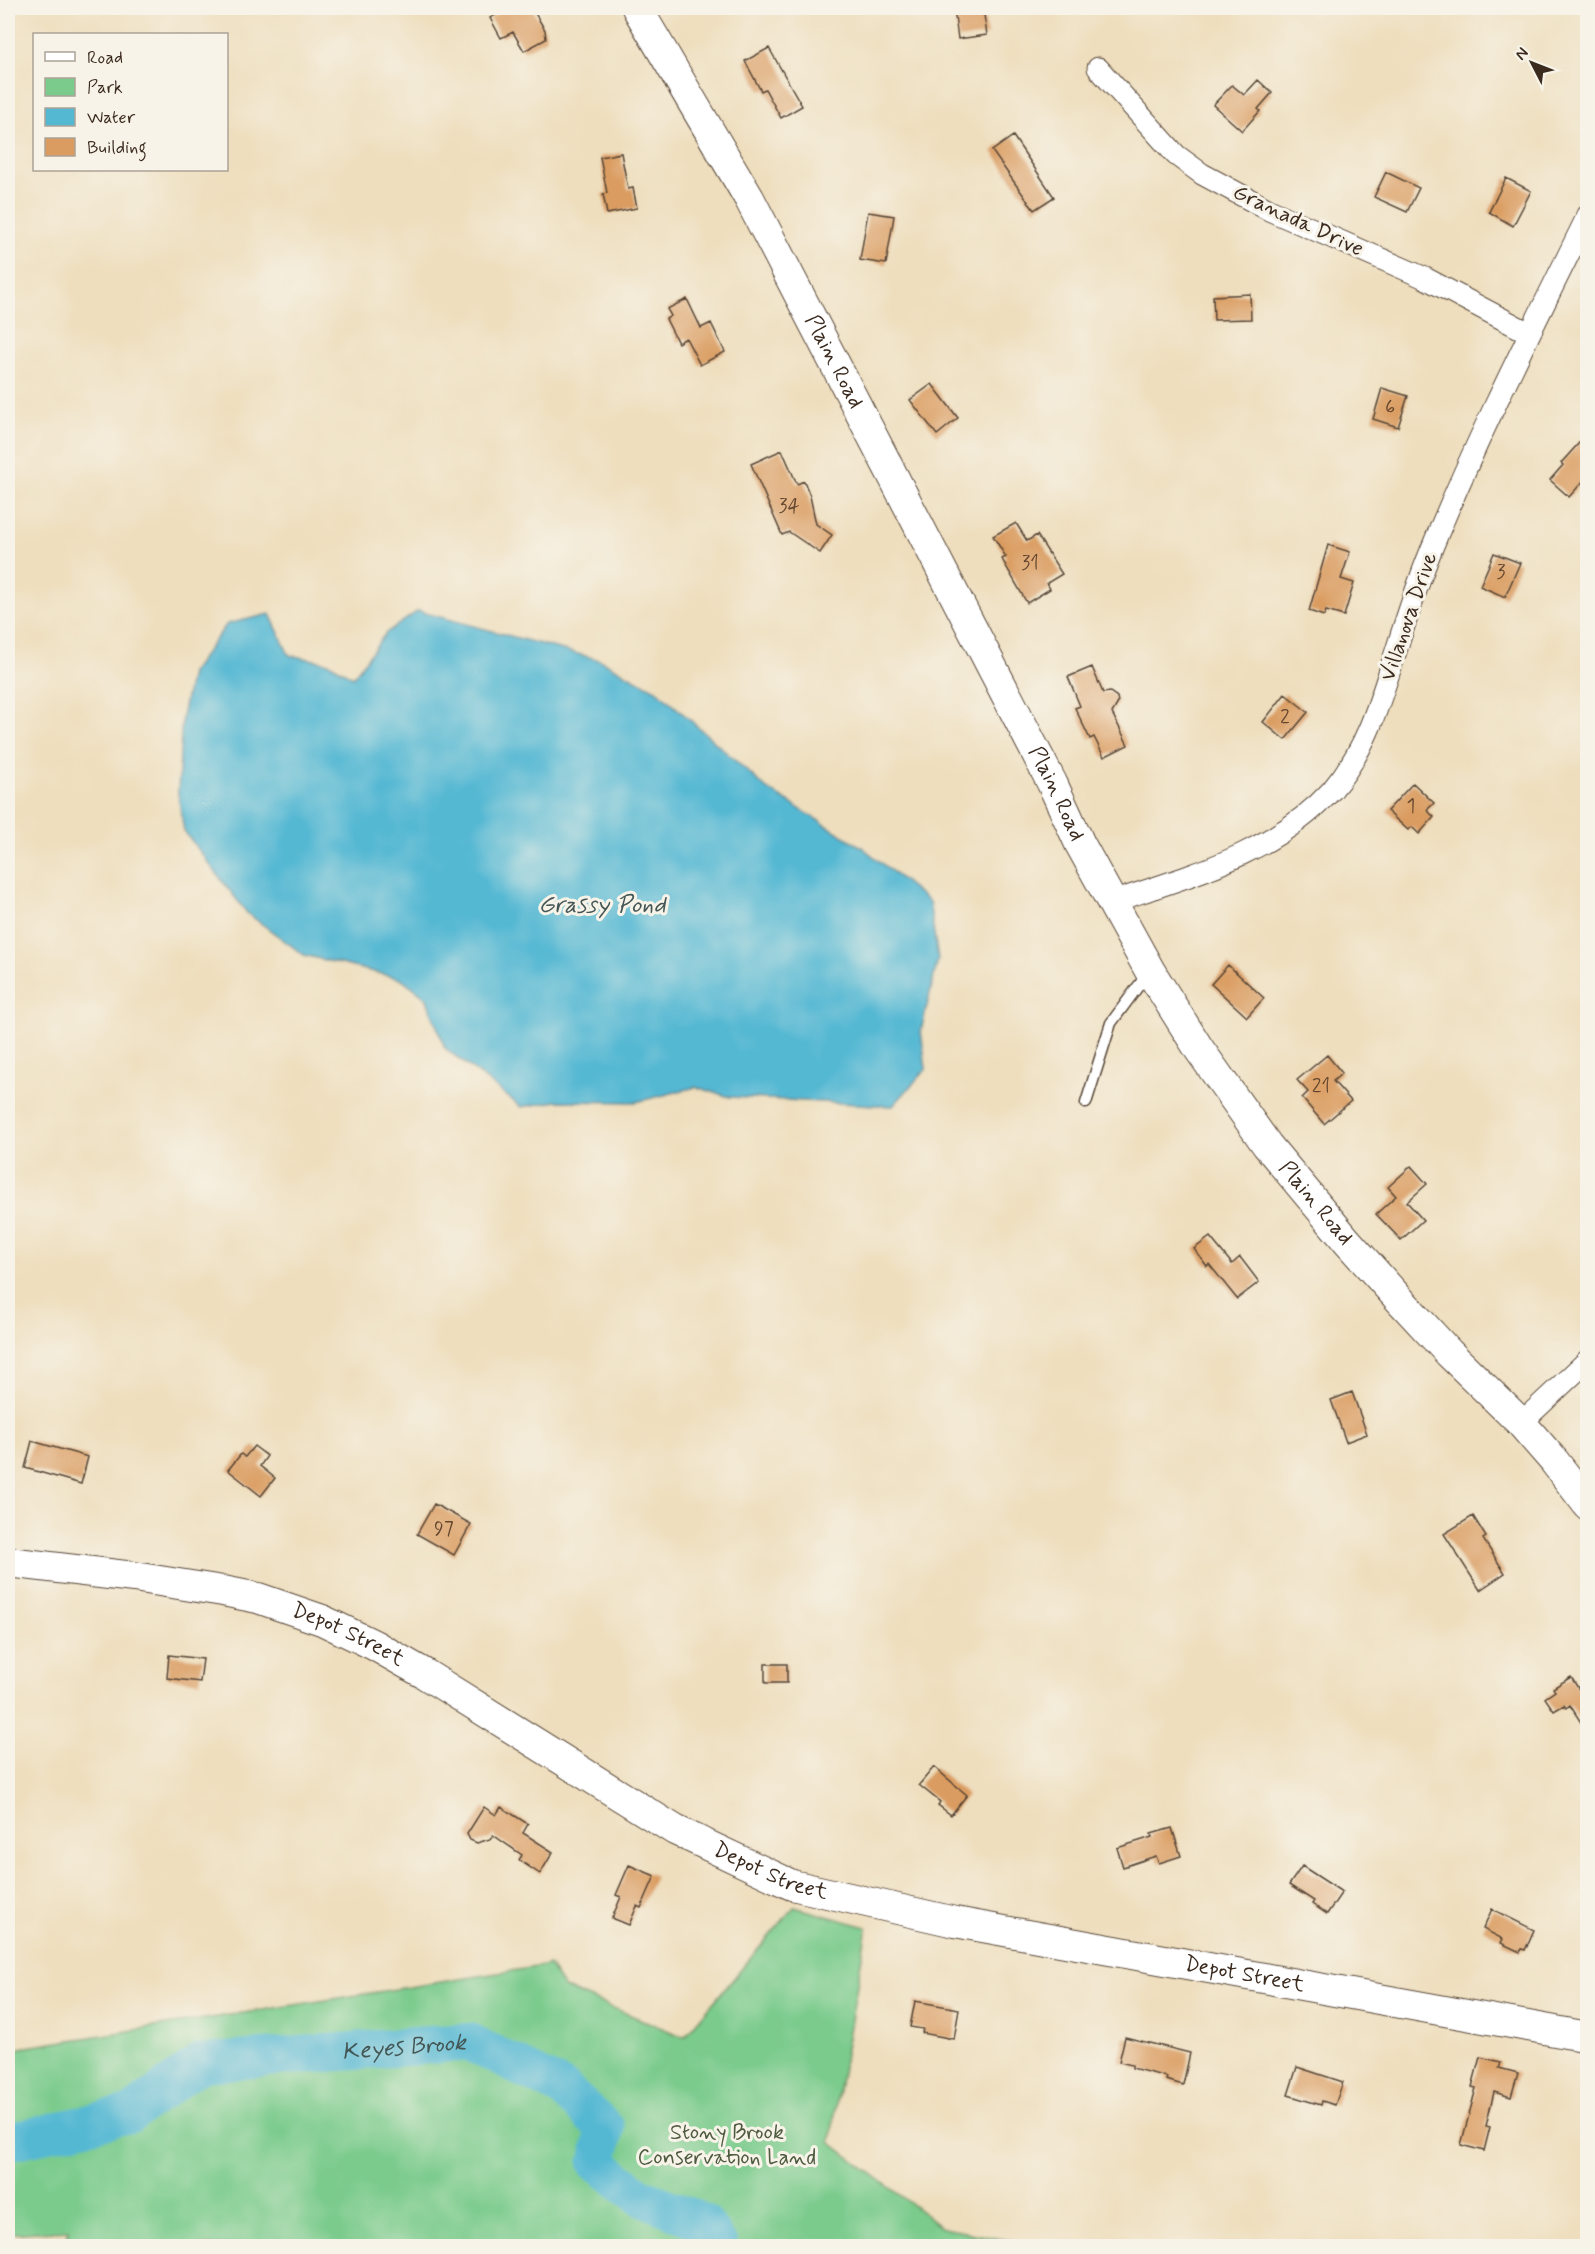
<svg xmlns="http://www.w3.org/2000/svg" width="1595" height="2254" font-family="Mynerve,sans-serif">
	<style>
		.green { fill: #7acb8c; stroke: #5a7a55; stroke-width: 1.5 }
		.water { fill: #55b8d3; stroke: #487178; stroke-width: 1.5 }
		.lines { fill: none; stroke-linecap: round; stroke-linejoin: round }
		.river { stroke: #55b8d3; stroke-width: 38 }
		.building { fill: #da9c61 }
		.service-casing { stroke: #564536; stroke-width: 13 }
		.minor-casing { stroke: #564536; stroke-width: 23 }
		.secondary-casing { stroke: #564536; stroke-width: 32 }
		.service { stroke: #fff; stroke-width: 10 }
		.minor { stroke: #fff; stroke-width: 21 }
		.secondary { stroke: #fff; stroke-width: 30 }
		.labels { text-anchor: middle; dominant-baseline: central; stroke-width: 6; stroke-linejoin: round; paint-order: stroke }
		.number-label { font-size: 20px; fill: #63462f }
		.street-label { font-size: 22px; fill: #3b2a1e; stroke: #f7f3e8 }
		.park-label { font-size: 22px; fill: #4e5a3f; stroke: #f7f3e8 }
		.water-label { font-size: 24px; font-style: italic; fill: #435554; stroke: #f7f3e8 }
	</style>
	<rect width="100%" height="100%" fill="#f7f3e8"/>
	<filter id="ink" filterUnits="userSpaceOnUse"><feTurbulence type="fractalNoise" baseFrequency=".0167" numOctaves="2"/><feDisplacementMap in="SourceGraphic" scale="12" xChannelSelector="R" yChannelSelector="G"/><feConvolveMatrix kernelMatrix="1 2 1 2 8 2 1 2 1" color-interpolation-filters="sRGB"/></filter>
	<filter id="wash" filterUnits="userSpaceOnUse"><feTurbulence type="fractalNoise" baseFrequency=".008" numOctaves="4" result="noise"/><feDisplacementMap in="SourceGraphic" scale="24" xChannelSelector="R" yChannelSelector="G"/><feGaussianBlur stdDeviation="1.35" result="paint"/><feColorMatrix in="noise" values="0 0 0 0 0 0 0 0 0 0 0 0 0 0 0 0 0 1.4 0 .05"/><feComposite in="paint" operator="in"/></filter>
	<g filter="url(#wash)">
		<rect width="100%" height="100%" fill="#eedebd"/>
		<path class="green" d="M 794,1907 L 867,1927 L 830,2142 L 943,2228 L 1039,2246 L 38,2246 L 67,2242 L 68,2230 L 8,2234 L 8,2050 L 549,1965 L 564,1988 L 684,2037 Z"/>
		<path class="water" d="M 418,611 L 600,660 L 658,691 L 767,789 L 862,847 L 929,902 L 938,959 L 921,1031 L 926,1069 L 893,1106 L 730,1097 L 696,1087 L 636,1102 L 557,1101 L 521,1107 L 445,1048 L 426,997 L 402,979 L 304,955 L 247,913 L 184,831 L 178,793 L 182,717 L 191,673 L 227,624 L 270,614 L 289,655 L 329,663 L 353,677 L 386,633 Z"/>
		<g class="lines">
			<path class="river" id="s1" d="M 8,2142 L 130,2114 L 201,2063 L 469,2042 L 562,2088 L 606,2129 L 597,2163 L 640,2196 L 704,2223 L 719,2246"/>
		</g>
		<g id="blocks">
			<path class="building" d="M 497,8 L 532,8 L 545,30 L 546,39 L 524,51 L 513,32 L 501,38 L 490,18 L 499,13 Z
				M 954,8 L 983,8 L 987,35 L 958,39 Z
				M 769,48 L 802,106 L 781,118 L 765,89 L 761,91 L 745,61 Z
				M 1258,80 L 1272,93 L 1258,109 L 1260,111 L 1242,131 L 1213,105 L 1232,85 L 1244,95 Z
				M 1013,136 L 1054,197 L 1034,210 L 992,151 Z
				M 621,153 L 628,189 L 633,188 L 637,208 L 607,214 L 603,194 L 607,193 L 600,157 Z
				M 1386,172 L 1419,188 L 1407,212 L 1374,197 Z
				M 1506,178 L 1531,191 L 1513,226 L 1489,212 Z
				M 868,212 L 894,216 L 886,264 L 860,260 Z
				M 1250,294 L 1251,319 L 1214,320 L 1213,296 Z
				M 687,299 L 701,328 L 711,323 L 725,352 L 700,365 L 686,338 L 678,343 L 666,319 L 671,316 L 667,309 Z
				M 932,384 L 958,418 L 937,435 L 910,400 Z
				M 1382,388 L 1408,396 L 1398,427 L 1373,419 Z
				M 1587,434 L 1587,477 L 1569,497 L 1550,480 L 1563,465 L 1561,463 Z
				M 782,450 L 797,484 L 804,481 L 810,496 L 816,524 L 832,535 L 820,553 L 789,532 L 782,535 L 751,464 Z
				M 1016,523 L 1027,541 L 1037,535 L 1062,574 L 1047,583 L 1050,589 L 1027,603 L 1002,559 L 1006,557 L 993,536 Z
				M 1328,545 L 1350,552 L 1341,579 L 1354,583 L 1344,616 L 1326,611 L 1324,616 L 1309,611 Z
				M 1494,553 L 1520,563 L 1505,597 L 1480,586 Z
				M 1092,667 L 1103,693 L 1110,692 L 1117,697 L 1118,703 L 1112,713 L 1128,745 L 1104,757 L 1094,737 L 1090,739 L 1075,708 L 1080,706 L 1068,677 Z
				M 1285,694 L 1308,712 L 1285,740 L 1263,722 Z
				M 1413,783 L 1434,803 L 1427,810 L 1434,817 L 1419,834 L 1412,827 L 1408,830 L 1387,811 Z
				M 1228,965 L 1264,998 L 1247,1017 L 1211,984 Z
				M 1327,1055 L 1342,1073 L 1333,1081 L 1351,1101 L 1324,1124 L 1302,1098 L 1308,1092 L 1297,1080 Z
				M 1411,1166 L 1427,1184 L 1407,1202 L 1423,1220 L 1401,1240 L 1376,1214 L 1396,1196 L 1388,1187 Z
				M 1210,1237 L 1232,1264 L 1240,1257 L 1259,1282 L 1237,1299 L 1209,1264 L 1207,1266 L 1194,1249 Z
				M 1352,1392 L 1367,1434 L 1346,1442 L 1331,1400 Z
				M 32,1441 L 88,1457 L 81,1484 L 25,1468 Z
				M 254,1446 L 267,1456 L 260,1466 L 275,1478 L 261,1496 L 228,1470 L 241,1454 L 245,1457 Z
				M 434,1504 L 471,1524 L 454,1555 L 417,1534 Z
				M 1473,1516 L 1486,1537 L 1483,1539 L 1505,1573 L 1480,1590 L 1444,1534 Z
				M 169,1655 L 203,1659 L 200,1682 L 167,1678 Z
				M 765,1664 L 787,1664 L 787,1683 L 765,1683 Z
				M 1571,1677 L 1587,1702 L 1587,1732 L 1570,1705 L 1566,1708 L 1564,1705 L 1554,1711 L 1545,1698 L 1555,1691 L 1553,1688 Z
				M 934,1767 L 967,1795 L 951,1815 L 938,1805 L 940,1802 L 919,1785 Z
				M 484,1807 L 496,1815 L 501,1807 L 528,1824 L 523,1833 L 553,1852 L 540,1874 L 519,1860 L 522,1855 L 493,1835 L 490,1839 L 477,1843 L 470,1840 L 467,1834 Z
				M 1172,1828 L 1181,1856 L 1159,1863 L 1156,1856 L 1123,1867 L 1117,1848 L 1152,1837 L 1151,1834 Z
				M 629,1865 L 655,1876 L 641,1908 L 637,1906 L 629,1925 L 612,1918 L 621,1897 L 616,1895 Z
				M 1302,1866 L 1342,1892 L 1327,1914 L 1312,1904 L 1314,1901 L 1289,1885 Z
				M 1492,1909 L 1534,1930 L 1525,1950 L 1522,1949 L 1520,1952 L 1501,1943 L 1503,1939 L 1483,1929 Z
				M 915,2001 L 959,2009 L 954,2039 L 922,2033 L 923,2029 L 910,2027 Z
				M 1125,2037 L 1190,2053 L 1183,2085 L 1166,2080 L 1167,2077 L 1132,2068 L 1132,2065 L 1119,2062 Z
				M 1480,2057 L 1501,2062 L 1499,2068 L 1518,2073 L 1511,2097 L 1494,2092 L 1486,2126 L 1490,2127 L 1484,2151 L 1461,2145 L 1476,2088 L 1472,2087 Z
				M 1297,2067 L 1343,2082 L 1335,2105 L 1322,2101 L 1321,2105 L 1288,2095 Z"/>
		</g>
	</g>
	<g filter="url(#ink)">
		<use href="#blocks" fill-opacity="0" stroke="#564536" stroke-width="1.5"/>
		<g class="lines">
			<defs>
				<path id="service" d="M 1086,1103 L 1111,1023 L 1148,973"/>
				<path id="minor" d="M 1098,68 L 1176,155 L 1202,174 L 1269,210 L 1425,278 L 1529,333
					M 1112,902 C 1189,876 1275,853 1332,790 C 1367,749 1380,701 1396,651 C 1407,616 1418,582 1432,548 C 1478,435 1534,325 1588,215
					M 1521,1423 L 1588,1360"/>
				<g id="secondary">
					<path id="s2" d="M 637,8 L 749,198 L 1052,783 L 1080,844 L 1150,971 L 1199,1049 L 1267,1145 L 1347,1241 L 1399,1299 L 1449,1353 L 1521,1423 L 1554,1461 L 1588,1505"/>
					<path id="s3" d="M 8,1562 L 134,1577 L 223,1591 L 258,1598 L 322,1620 L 374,1645 L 425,1674 L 675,1830 L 792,1885 L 955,1922 L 1588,2037"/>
				</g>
			</defs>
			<use href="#service" class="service-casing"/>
			<use href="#minor" class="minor-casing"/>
			<use href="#secondary" class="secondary-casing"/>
			<use href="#service" class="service"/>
			<use href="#minor" class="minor"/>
			<use href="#secondary" class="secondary"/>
		</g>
	</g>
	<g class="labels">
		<g class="number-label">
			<text x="1390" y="407">6</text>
			<text x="789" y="506">34</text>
			<text x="1030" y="563">31</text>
			<text x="1501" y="572">3</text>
			<text x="1285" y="717">2</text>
			<text x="1411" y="806">1</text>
			<text x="1321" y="1086">21</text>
			<text x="444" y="1529">97</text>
		</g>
		<g class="street-label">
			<text transform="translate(1298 221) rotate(25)">Granada Drive</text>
			<text stroke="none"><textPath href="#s2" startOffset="405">Plain Road</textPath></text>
			<text transform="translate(1409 617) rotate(-71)">Villanova Drive</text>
			<text stroke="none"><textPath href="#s2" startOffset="891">Plain Road</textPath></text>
			<text stroke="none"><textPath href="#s2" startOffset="1377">Plain Road</textPath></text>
			<text stroke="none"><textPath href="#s3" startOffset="350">Depot Street</textPath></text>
			<text stroke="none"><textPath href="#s3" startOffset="836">Depot Street</textPath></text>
			<text stroke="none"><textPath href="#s3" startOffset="1322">Depot Street</textPath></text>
		</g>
		<g class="park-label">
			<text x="727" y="2133">Stony Brook<tspan x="727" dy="25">Conservation Land</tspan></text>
		</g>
		<g class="water-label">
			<text x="602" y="905">Grassy Pond</text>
			<text stroke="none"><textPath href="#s1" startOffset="416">Keyes Brook</textPath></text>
		</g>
	</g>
	<rect width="1595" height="2254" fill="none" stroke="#f7f3e8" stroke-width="30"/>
	<rect x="33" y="33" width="195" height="138" fill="#f7f3e8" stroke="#aca397" stroke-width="1.5"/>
	<rect x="45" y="52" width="30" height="9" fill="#ffffff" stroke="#aca397" stroke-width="1.5"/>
	<text x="87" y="63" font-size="18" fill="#3b2a1e">Road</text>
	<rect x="45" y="78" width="30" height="18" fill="#7acb8c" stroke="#aca397" stroke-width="1.5"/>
	<text x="87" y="93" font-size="18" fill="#3b2a1e">Park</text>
	<rect x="45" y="108" width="30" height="18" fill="#55b8d3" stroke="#aca397" stroke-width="1.5"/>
	<text x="87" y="123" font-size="18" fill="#3b2a1e">Water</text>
	<rect x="45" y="138" width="30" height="18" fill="#da9c61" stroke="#aca397" stroke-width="1.5"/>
	<text x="87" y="153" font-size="18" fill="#3b2a1e">Building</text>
	<g transform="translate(1532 63) rotate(312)" stroke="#f7f3e8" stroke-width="4.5" paint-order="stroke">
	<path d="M0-4.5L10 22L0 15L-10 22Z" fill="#3b2a1e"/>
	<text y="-9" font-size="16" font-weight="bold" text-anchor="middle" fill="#3b2a1e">N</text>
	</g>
</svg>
